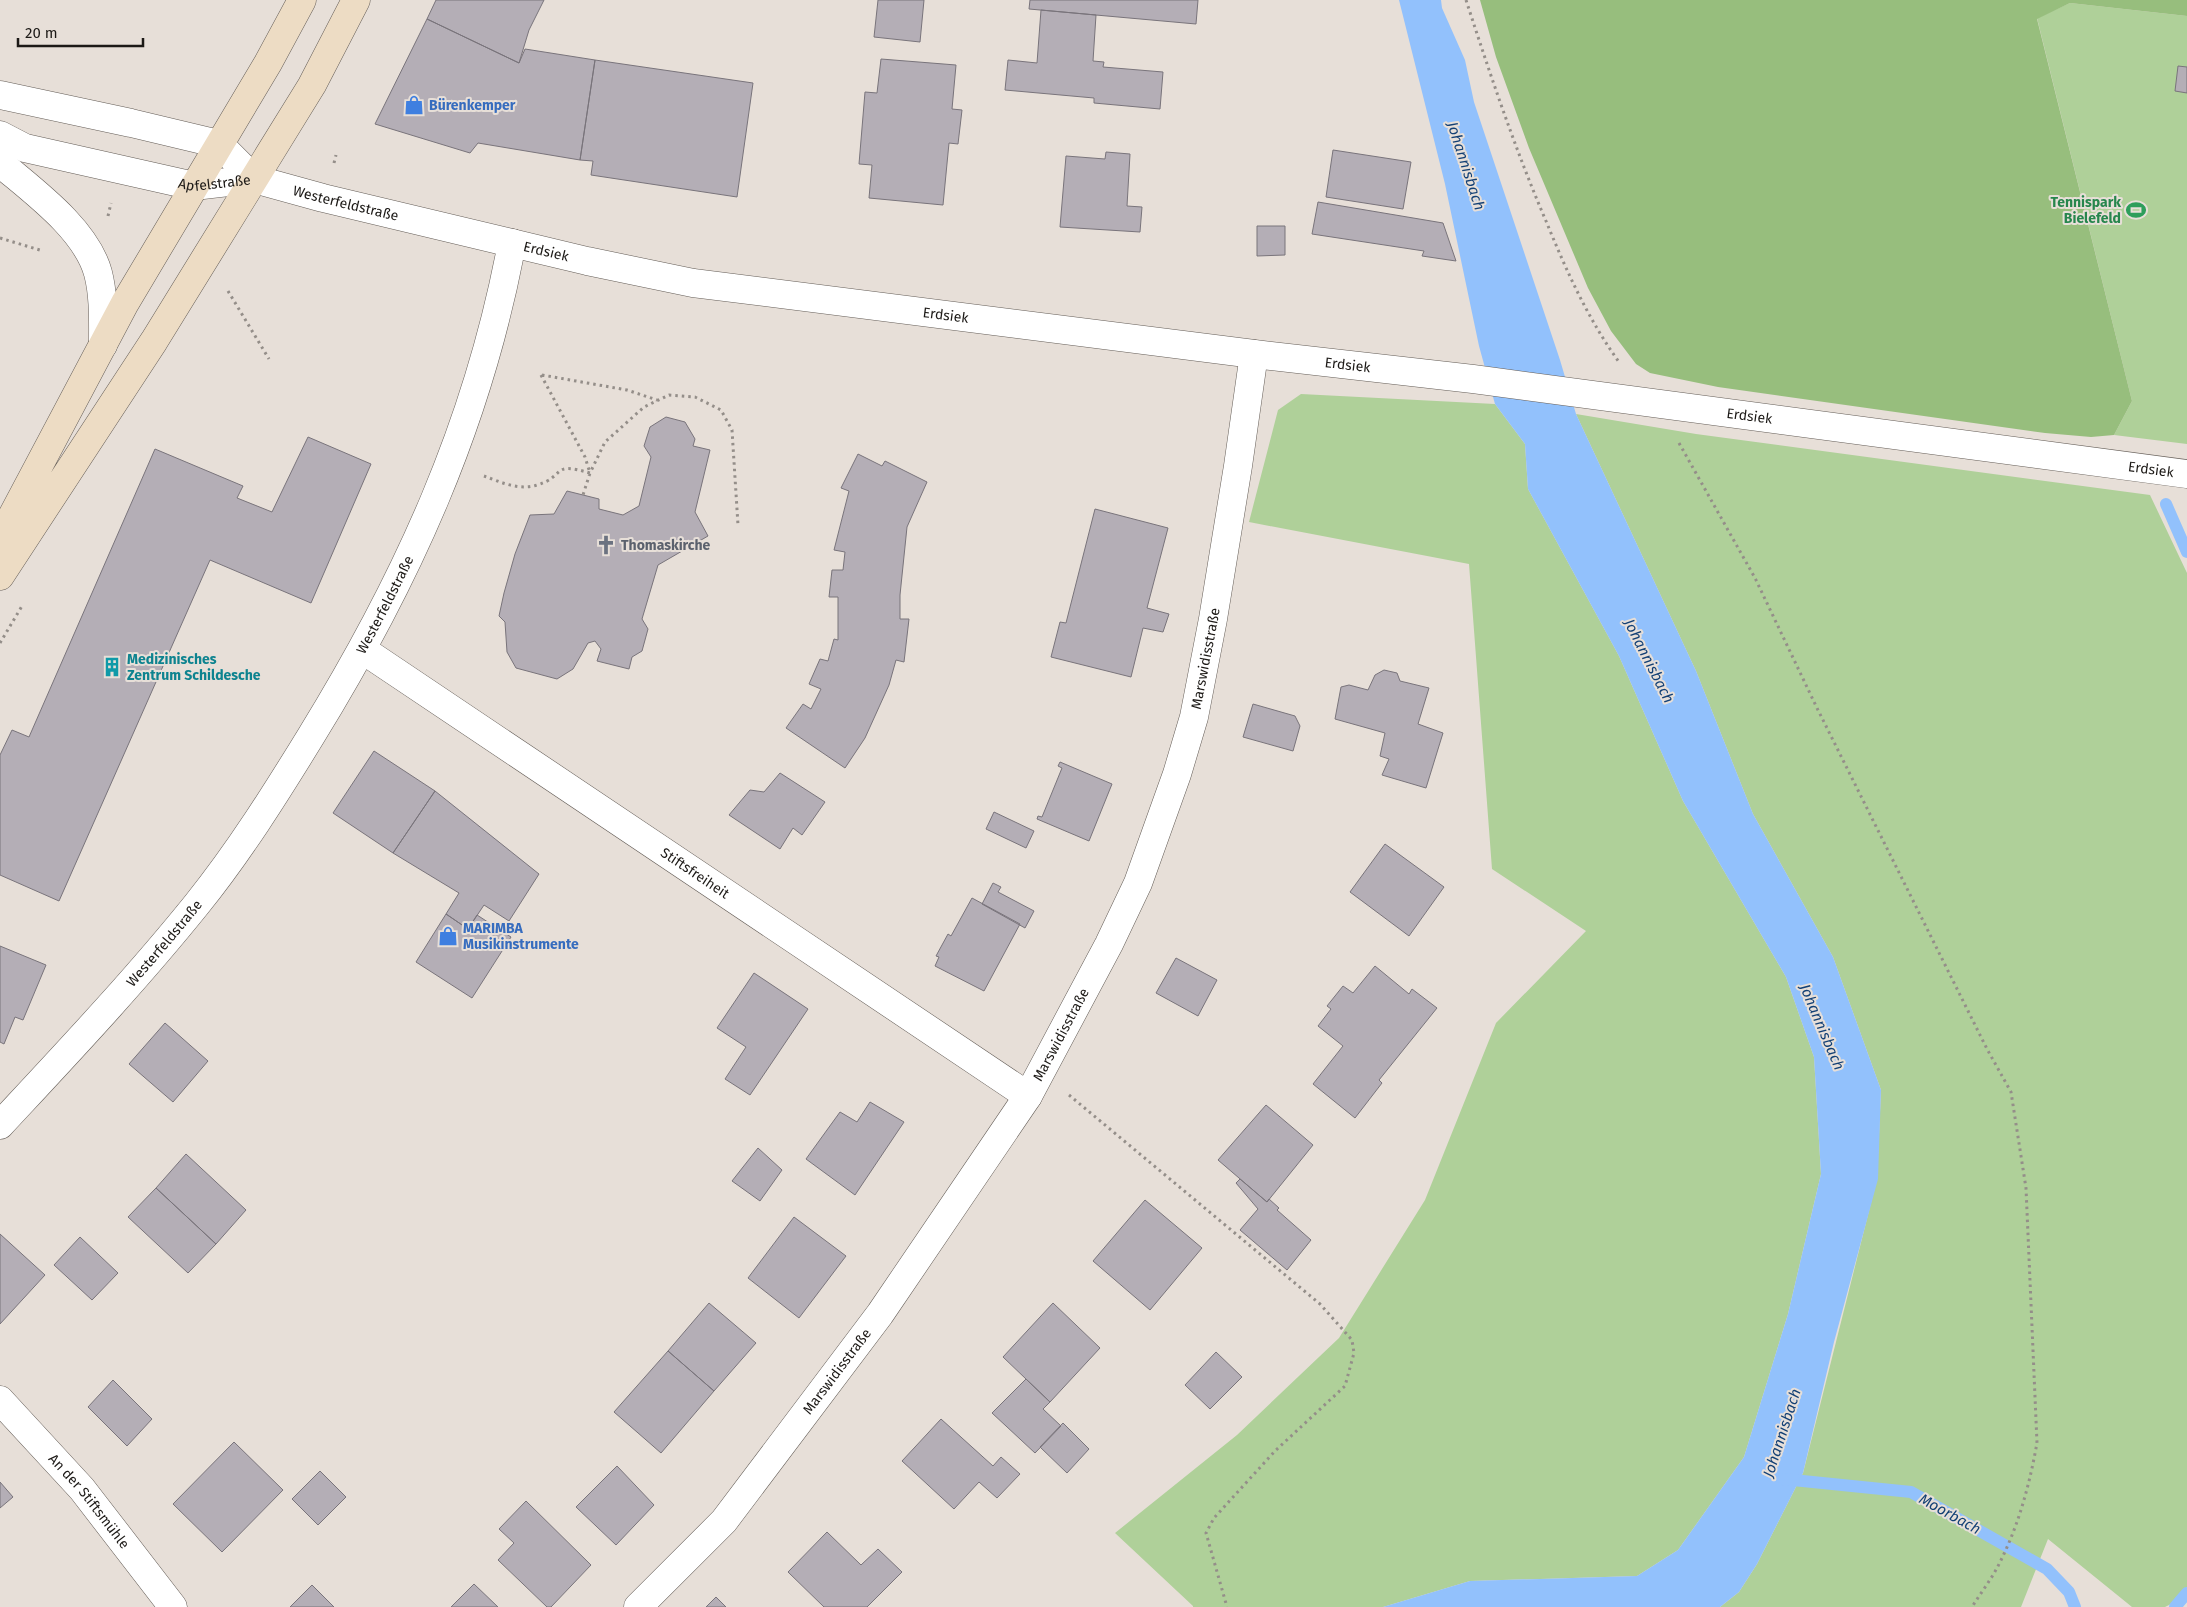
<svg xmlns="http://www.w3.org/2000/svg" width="2187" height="1607" font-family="'Fira Sans',sans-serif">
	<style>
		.green { fill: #afd099 }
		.forest { fill: #97be7d }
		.water { fill: #92c1fc }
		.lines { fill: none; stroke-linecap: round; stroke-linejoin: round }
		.stream { stroke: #92c1fc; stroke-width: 12 }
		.building { fill: #b4aeb6; stroke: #79747b }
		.minor-casing { stroke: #645d57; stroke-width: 29 }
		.tertiary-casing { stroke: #645d57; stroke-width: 29 }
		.secondary-casing { stroke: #645d57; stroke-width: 29 }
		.path { stroke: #948e89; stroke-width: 3; stroke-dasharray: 2.5 4; stroke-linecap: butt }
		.minor { stroke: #fff; stroke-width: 28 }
		.tertiary { stroke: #fff; stroke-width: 28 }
		.secondary { stroke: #eddcc4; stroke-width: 28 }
		.labels { text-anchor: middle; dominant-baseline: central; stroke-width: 4; stroke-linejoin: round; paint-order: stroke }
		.shop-label { font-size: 14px; font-weight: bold; fill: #366cbe; stroke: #e7dfd8; text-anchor: start }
		.street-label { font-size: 14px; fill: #1c1916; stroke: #e7dfd8 }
		.leisure-label { font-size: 14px; font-weight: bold; fill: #27864d; stroke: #e7dfd8; text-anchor: end }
		.worship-label { font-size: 14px; font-weight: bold; fill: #5b616d; stroke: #e7dfd8; text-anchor: start }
		.culture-label { font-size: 14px; font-weight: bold; fill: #0d838f; stroke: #e7dfd8; text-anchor: start }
		.water-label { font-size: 15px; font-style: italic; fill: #134075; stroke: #e7dfd8 }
	</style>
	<rect width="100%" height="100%" fill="#e7dfd8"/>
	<path class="green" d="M 2070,3 L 2187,16 L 2187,444 L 2114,435 L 2132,401 L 2037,18 Z
		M 1301,394 L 1495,404 L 1525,444 L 1528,489 L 1619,656 L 1683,801 L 1786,977 L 1814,1057 L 1821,1174 L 1788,1314 L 1744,1457 L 1678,1550 L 1637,1576 L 1470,1581 L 1383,1607 L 1193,1607 L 1193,1606 L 1115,1533 L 1237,1435 L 1339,1338 L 1425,1200 L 1496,1023 L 1586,931 L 1492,869 L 1469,564 L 1249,522 L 1278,410 Z
		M 1576,414 L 1696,434 L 2150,495 L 2187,573 L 2187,1589 L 2177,1601 L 2165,1607 L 2132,1607 L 2048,1539 L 2021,1607 L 1720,1607 L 1739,1592 L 1757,1564 L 1803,1473 L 1877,1179 L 1881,1090 L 1833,957 L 1753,814 L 1696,671 Z"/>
	<path class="forest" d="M 1480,0 L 2187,0 L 2187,16 L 2070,3 L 2037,19 L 2132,401 L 2114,435 L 2091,437 L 2045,433 L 1718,387 L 1650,373 L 1636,364 L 1611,331 L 1588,288 L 1529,148 L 1496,57 Z"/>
	<path class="water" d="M 1399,0 L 1441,0 L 1442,8 L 1465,60 L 1474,102 L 1560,360 L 1576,414 L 1696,671 L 1753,814 L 1833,957 L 1881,1090 L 1878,1179 L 1834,1342 L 1803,1473 L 1757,1564 L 1739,1592 L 1720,1607 L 1383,1607 L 1470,1581 L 1637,1576 L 1678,1550 L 1744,1457 L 1788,1314 L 1821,1174 L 1814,1057 L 1786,977 L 1683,801 L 1619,656 L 1528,489 L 1525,444 L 1495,404 L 1479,346 L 1445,184 Z"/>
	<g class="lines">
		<path class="stream" d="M 2166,504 L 2187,552
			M 1783,1479 L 1911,1492 L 2047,1569 L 2069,1592 L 2075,1607
			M 2175,1607 L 2187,1593"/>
	</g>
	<path class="building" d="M 436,0 L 544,0 L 529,30 L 519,63 L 427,19 Z
		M 878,0 L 924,0 L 920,42 L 874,37 Z
		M 1030,0 L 1198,0 L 1196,24 L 1029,9 Z
		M 1041,10 L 1096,15 L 1093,61 L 1104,62 L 1103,67 L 1163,72 L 1160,109 L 1094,103 L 1094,98 L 1005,90 L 1008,60 L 1037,63 Z
		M 427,19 L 519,63 L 525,49 L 595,60 L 580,160 L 478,143 L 470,153 L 375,124 Z
		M 881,59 L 956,65 L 952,109 L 962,110 L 958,144 L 949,143 L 943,205 L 869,198 L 872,165 L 859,164 L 865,92 L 877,93 Z
		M 595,60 L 753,83 L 737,197 L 591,175 L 593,161 L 580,160 Z
		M 2178,66 L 2187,67 L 2187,93 L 2175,91 Z
		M 1333,150 L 1411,162 L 1403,209 L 1326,197 Z
		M 1106,152 L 1130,154 L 1127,206 L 1142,207 L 1140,232 L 1060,227 L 1066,156 L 1105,159 Z
		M 1318,202 L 1443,223 L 1456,261 L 1422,256 L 1424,251 L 1312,234 Z
		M 1257,226 L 1285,226 L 1285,255 L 1257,256 Z
		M 666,417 L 685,422 L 695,439 L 693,446 L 710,450 L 695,512 L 708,536 L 658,565 L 642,619 L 648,629 L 642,651 L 632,657 L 629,669 L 597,661 L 601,649 L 595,641 L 588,643 L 573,669 L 557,679 L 516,668 L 507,652 L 505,622 L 499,616 L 504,593 L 515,554 L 530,515 L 554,514 L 567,491 L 599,499 L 599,509 L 623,515 L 639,506 L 651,457 L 644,446 L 650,427 Z
		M 308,437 L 371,464 L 311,603 L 210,560 L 59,901 L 0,875 L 0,755 L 12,730 L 29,737 L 155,449 L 243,486 L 237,498 L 272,512 Z
		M 858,454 L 882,466 L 885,461 L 927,482 L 907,527 L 900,595 L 900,619 L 909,619 L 904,662 L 896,660 L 889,685 L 865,738 L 845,768 L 786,728 L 803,704 L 811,709 L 821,689 L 809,684 L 820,659 L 828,661 L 834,639 L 838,640 L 838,597 L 829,597 L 832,570 L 843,570 L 845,552 L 834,550 L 849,491 L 841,488 Z
		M 1095,509 L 1168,528 L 1147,608 L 1169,614 L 1163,632 L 1143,628 L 1131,677 L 1051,657 L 1060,622 L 1066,623 Z
		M 1384,670 L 1397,673 L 1400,681 L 1429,688 L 1418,724 L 1443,733 L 1426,788 L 1382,775 L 1389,759 L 1380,756 L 1385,733 L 1335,719 L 1341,687 L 1349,685 L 1368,690 L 1375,675 Z
		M 1253,704 L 1295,716 L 1300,726 L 1293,751 L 1243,737 Z
		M 374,751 L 435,791 L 393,853 L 333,813 Z
		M 1060,762 L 1112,784 L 1089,841 L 1037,819 L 1038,816 L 1042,817 L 1062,768 L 1058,766 Z
		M 780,773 L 825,802 L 802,835 L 793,828 L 780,849 L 729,815 L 750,790 L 764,792 Z
		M 435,791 L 539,874 L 509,921 L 484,905 L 468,929 L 446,914 L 459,893 L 393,853 Z
		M 994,812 L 1034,831 L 1026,848 L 986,829 Z
		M 1385,844 L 1444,887 L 1409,936 L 1350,892 Z
		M 993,883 L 1001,887 L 998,892 L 1034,911 L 1025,928 L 982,904 Z
		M 972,898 L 1020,924 L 984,991 L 935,966 L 939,957 L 936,956 L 948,934 L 951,936 Z
		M 446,914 L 468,929 L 477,915 L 511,937 L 472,998 L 416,962 Z
		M 0,946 L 46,965 L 23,1020 L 15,1017 L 4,1044 L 0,1042 Z
		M 1176,958 L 1217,980 L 1198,1016 L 1156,993 Z
		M 1375,966 L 1409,994 L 1412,989 L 1437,1008 L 1379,1080 L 1382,1083 L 1355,1118 L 1313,1084 L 1343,1046 L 1318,1026 L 1331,1009 L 1327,1006 L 1343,986 L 1353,993 Z
		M 754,973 L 808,1009 L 750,1095 L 725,1079 L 746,1047 L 717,1028 Z
		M 165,1023 L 208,1061 L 173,1102 L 129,1064 Z
		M 870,1102 L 904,1122 L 855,1195 L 806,1159 L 840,1112 L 857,1122 Z
		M 1266,1105 L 1313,1145 L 1267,1202 L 1218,1160 Z
		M 758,1148 L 782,1170 L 760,1201 L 732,1181 Z
		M 186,1154 L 246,1210 L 216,1244 L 156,1188 Z
		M 1240,1179 L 1267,1202 L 1269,1199 L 1279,1208 L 1277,1210 L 1311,1240 L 1287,1270 L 1240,1230 L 1258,1209 L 1236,1183 Z
		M 156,1188 L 216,1244 L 188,1273 L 128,1217 Z
		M 1145,1200 L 1202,1248 L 1150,1310 L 1093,1261 Z
		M 794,1217 L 846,1256 L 799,1318 L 748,1278 Z
		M 0,1234 L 45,1275 L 0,1324 Z
		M 80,1237 L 118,1273 L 92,1300 L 54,1265 Z
		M 709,1303 L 756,1343 L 714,1391 L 668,1351 Z
		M 1053,1303 L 1100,1348 L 1050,1402 L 1003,1357 Z
		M 668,1351 L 714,1391 L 661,1453 L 614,1412 Z
		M 1216,1352 L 1242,1377 L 1210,1409 L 1185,1385 Z
		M 1026,1379 L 1050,1402 L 1043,1409 L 1061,1426 L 1035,1453 L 992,1413 Z
		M 113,1380 L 152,1419 L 127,1446 L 88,1407 Z
		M 941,1419 L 993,1466 L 1001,1457 L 1020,1474 L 997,1498 L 979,1482 L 954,1509 L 902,1461 Z
		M 1063,1423 L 1089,1449 L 1067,1473 L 1040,1447 Z
		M 234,1442 L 283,1490 L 222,1552 L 173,1504 Z
		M 617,1466 L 654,1505 L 616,1545 L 576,1507 Z
		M 320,1471 L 346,1497 L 318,1525 L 292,1499 Z
		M 0,1482 L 13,1497 L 0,1508 Z
		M 526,1501 L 591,1565 L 551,1607 L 547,1607 L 498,1560 L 514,1543 L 499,1529 Z
		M 827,1532 L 861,1565 L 878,1549 L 902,1572 L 867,1607 L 824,1607 L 788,1572 Z
		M 474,1584 L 498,1607 L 451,1607 Z
		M 312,1585 L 334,1607 L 290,1607 Z
		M 716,1597 L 726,1607 L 706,1607 Z"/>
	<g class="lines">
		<defs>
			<g id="minor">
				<path id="s1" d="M 254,179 L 323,198 L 587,261 L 693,283 L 1254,354 L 1473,379 L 2187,474"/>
				<path id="s2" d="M 363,650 L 1028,1096"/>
				<path id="s3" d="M 0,1125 C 67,1053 135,981 197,904 C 239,852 276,793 311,736 C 407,580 478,425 512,243"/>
				<path id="s4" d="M 0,1400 L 82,1489 L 173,1607"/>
				<path id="s5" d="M 638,1607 L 724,1521 L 880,1314 L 1028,1096 L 1109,944 L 1138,883 L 1177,774 L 1194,717 L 1213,619 L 1238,466 L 1254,354"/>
			</g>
			<g id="tertiary">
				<path d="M 0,95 L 131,123 L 219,144 L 254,179"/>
				<path id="s6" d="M 0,135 L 25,148 L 194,186 L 254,179"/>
				<path d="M 0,163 C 33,191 86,229 98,273 C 104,296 103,321 103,345"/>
			</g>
			<path id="secondary" d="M 0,539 L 125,303 L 268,63 L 302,0
				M 0,576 L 154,341 L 312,85 L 356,0"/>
		</defs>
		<use href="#minor" class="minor-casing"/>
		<use href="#tertiary" class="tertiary-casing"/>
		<use href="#secondary" class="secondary-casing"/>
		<path class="path" d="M 1466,0 C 1490,74 1515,149 1546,221 C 1566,270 1588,319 1619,362
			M 334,163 L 336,155
			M 108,216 L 111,203
			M 0,238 L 43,251
			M 228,291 L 269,359
			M 541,375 L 585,457 L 590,473 L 583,495
			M 542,375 L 627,390 L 657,400
			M 1679,443 L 1755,578 L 1816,706 L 1987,1049 L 2011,1092 L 2026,1188 L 2037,1443 C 2029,1487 2018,1528 1997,1568 C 1990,1581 1980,1594 1972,1607
			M 484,476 C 500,482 520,491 537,485 C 567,476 550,461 590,473 L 605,442 L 644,407 L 669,395 L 695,397 L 721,410 L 732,430 L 738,525
			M 0,643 L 22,606
			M 1069,1095 L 1320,1304 L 1352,1340 L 1354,1353 L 1345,1386 L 1275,1451 L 1214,1518 L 1206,1533 L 1227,1607"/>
		<use href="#minor" class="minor"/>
		<use href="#tertiary" class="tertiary"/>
		<use href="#secondary" class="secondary"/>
	</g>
	<defs>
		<symbol id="shop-bare" viewBox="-9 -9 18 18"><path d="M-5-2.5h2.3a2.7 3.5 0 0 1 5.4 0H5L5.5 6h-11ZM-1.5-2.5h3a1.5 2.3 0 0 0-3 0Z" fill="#3f7fe0" stroke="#e7dfd8" stroke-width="2.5" paint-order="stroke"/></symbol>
		<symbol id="stadium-bare" viewBox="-9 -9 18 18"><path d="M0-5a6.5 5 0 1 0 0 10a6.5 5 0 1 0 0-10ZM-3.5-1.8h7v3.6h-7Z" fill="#2e9e5b" stroke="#e7dfd8" stroke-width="2.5" paint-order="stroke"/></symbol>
		<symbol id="church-bare" viewBox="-9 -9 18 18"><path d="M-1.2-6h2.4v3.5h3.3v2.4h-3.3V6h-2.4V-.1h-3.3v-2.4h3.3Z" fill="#6b7280" stroke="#e7dfd8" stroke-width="2.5" paint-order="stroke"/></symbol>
		<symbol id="building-bare" viewBox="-9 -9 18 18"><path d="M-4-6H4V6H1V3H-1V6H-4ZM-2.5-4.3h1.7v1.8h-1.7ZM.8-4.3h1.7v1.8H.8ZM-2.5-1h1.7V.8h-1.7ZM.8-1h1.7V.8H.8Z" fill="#0f9aa8" stroke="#e7dfd8" stroke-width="2.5" paint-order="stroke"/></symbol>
	</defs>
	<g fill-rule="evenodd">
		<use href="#shop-bare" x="400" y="91" width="28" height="28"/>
		<use href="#stadium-bare" x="2122" y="196" width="28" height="28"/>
		<use href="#church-bare" x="592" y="531" width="28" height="28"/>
		<use href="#building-bare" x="98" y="653" width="28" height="28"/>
		<use href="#shop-bare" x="434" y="922" width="28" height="28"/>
	</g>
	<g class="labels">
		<g class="shop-label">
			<text x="429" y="105">Bürenkemper</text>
			<text x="463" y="928">MARIMBA<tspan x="463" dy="16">Musikinstrumente</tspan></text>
		</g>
		<g class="street-label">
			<text stroke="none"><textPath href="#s6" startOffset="222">Apfelstraße</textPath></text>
			<text stroke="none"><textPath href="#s1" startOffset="95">Westerfeldstraße</textPath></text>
			<text stroke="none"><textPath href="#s1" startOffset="301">Erdsiek</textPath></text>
			<text stroke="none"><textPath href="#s1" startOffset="706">Erdsiek</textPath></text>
			<text stroke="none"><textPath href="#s1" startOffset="1111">Erdsiek</textPath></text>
			<text stroke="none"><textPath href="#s1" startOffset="1516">Erdsiek</textPath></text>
			<text stroke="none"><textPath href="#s1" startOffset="1921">Erdsiek</textPath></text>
			<text stroke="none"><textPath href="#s3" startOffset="650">Westerfeldstraße</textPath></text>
			<text stroke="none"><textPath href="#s5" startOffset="1119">Marswidisstraße</textPath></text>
			<text stroke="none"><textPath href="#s2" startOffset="400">Stiftsfreiheit</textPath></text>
			<text stroke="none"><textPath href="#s3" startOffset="245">Westerfeldstraße</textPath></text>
			<text stroke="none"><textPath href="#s5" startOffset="714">Marswidisstraße</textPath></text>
			<text stroke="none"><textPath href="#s5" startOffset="309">Marswidisstraße</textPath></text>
			<text stroke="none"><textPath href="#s4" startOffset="135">An der Stiftsmühle</textPath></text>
		</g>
		<g class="leisure-label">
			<text x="2121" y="202">Tennispark<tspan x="2121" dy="16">Bielefeld</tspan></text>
		</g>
		<g class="worship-label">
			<text x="621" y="545">Thomaskirche</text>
		</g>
		<g class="culture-label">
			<text x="127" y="659">Medizinisches<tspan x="127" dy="16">Zentrum Schildesche</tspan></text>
		</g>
		<g class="water-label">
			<text transform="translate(1466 166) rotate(72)">Johannisbach</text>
			<text transform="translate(1649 661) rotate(63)">Johannisbach</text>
			<text transform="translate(1822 1027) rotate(67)">Johannisbach</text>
			<text transform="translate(1782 1433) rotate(-72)">Johannisbach</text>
			<text transform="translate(1950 1514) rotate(29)">Moorbach</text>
		</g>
	</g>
	<path d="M18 38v8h125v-8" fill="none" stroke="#1c1916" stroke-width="2.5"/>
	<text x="25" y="38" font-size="15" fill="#1c1916" stroke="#e7dfd8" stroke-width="4" paint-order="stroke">20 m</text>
</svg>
